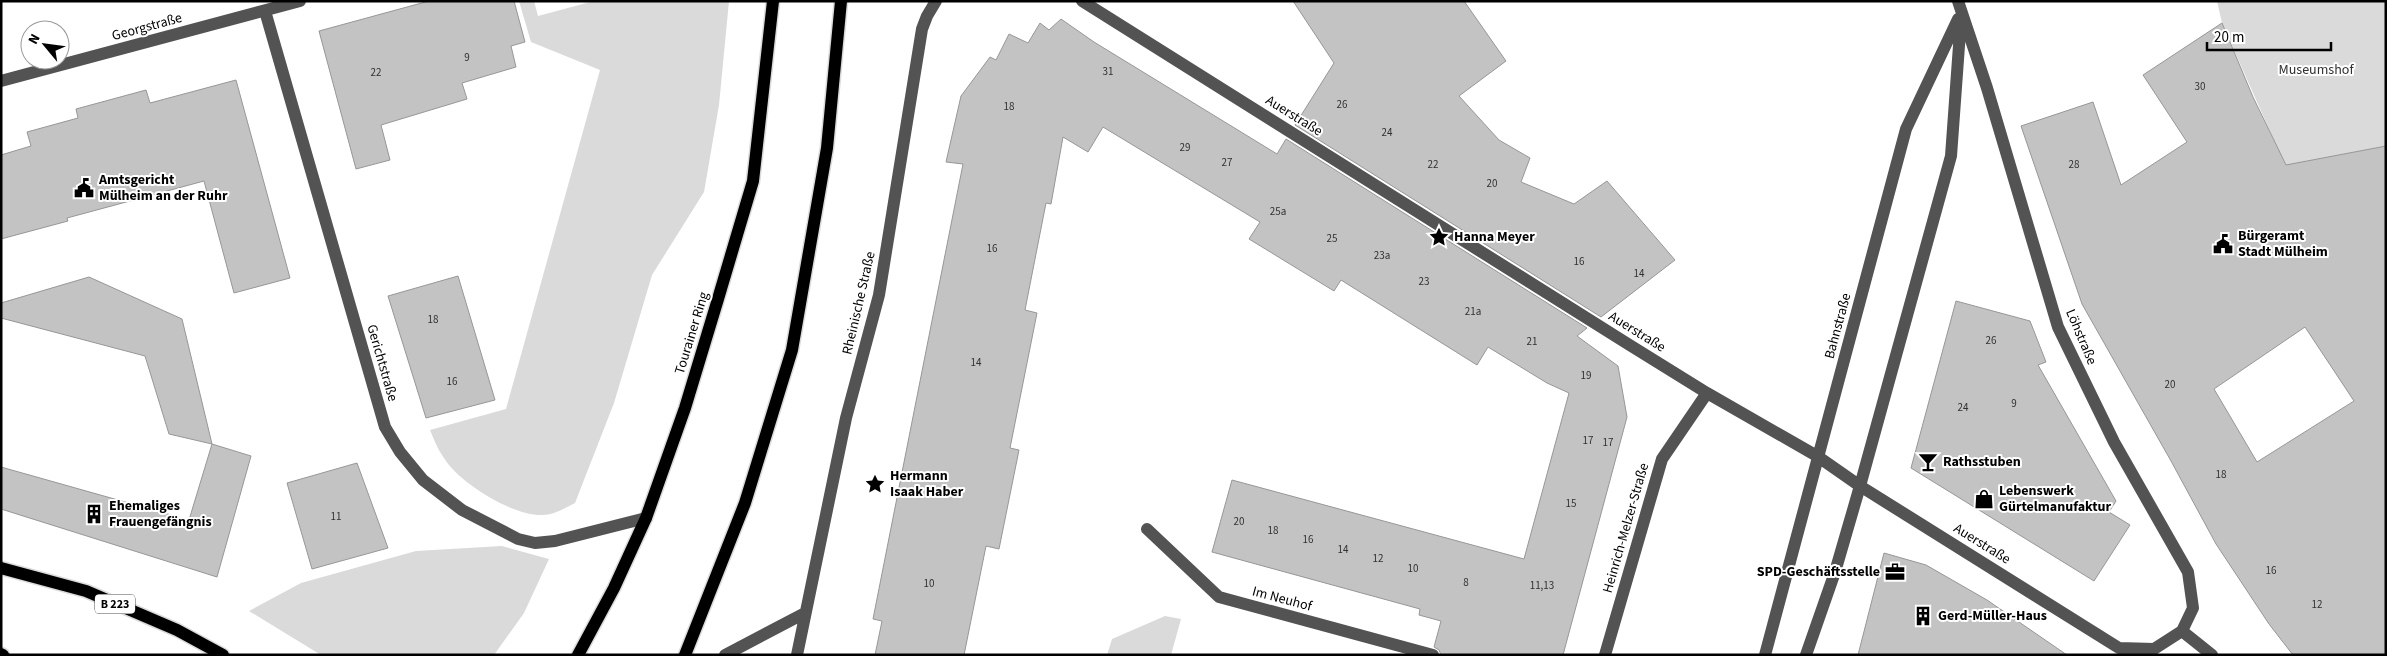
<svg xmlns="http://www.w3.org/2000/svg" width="2387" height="656" font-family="'Source Sans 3',sans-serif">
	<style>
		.green { fill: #dadada }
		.building { fill: #c3c3c3; stroke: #979797; fill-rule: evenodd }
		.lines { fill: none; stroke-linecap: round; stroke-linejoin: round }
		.major-casing { stroke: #dbdbdb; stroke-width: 15 }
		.minor { stroke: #535353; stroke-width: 12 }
		.major { stroke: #000; stroke-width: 12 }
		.labels { text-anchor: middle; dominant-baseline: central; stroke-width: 4; stroke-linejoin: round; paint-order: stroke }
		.number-label { font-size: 11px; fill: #313131 }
		.shield { fill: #fff; stroke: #4c4c4c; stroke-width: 1 }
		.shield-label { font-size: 12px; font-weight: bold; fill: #000 }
		.street-label { font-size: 14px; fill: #000; stroke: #fff }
		.park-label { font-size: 14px; fill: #313131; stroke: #fff }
		.poi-label { font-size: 14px; font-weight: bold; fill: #000; stroke: #fff; text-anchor: start }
	</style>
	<rect width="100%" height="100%" fill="#fff"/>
	<path class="green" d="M 519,1 L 534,1 L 538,16 L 594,1 L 729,1 L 719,105 L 704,192 L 652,275 L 614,403 L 575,503 C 565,508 554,515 542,515 C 513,516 459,483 444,458 C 438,450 434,440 430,430 L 506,409 L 600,70 L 531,42 Z
		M 2217,1 L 2386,1 L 2386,146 L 2283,166 L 2277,147 L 2222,23 Z
		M 502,546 L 549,559 L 524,613 L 494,655 L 321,655 L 249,611 L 301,583 L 416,551 Z
		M 1165,616 L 1181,619 L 1171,655 L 1107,655 L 1112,639 Z"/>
	<path class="building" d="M 429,1 L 514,1 L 525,42 L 511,46 L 516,67 L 462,83 L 467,99 L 381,125 L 390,160 L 356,169 L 319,31 Z
		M 1293,1 L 1464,1 L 1506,61 L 1459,96 L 1499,140 L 1530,158 L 1521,182 L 1574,204 L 1607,181 L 1675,260 L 1601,317 L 1295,125 L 1334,63 Z
		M 1061,19 L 1094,42 L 1277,154 L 1286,139 L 1587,328 L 1577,336 L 1618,366 L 1627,417 L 1563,655 L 1441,655 L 1439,650 L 1434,647 L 1441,621 L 1419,615 L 1420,609 L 1212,552 L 1232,480 L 1524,559 L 1569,393 L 1547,383 L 1488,347 L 1477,365 L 1341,280 L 1334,291 L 1249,239 L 1260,222 L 1103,127 L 1088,152 L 1063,137 L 1051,204 L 1046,203 L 1025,310 L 1037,313 L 1010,448 L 1019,450 L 999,549 L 986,546 L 964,655 L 875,655 L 882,621 L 873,619 L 963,164 L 946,162 L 961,96 L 990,57 L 996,60 L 1009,34 L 1028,43 L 1040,23 L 1049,30 Z
		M 2222,23 L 2253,97 L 2286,165 L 2386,146 L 2386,655 L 2293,655 L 2269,624 L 2216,544 L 2171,461 L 2082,304 L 2021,126 L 2093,102 L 2121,185 L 2187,142 L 2143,75 ZM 2305,327 L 2354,401 L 2257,462 L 2214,389 Z
		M 236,80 L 290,278 L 234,293 L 204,181 L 67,218 L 68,221 L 1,239 L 1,155 L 31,146 L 27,132 L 78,118 L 76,109 L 146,90 L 150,103 Z
		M 458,276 L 495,400 L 426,418 L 388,296 Z
		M 89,277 L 182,319 L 212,444 L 169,434 L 145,356 L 1,318 L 1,303 Z
		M 1956,301 L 2030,321 L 2046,362 L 2038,365 L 2116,501 L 2109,512 L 2130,525 L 2094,581 L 1911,468 Z
		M 212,444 L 251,456 L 217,577 L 1,509 L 1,467 L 189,520 Z
		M 357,463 L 388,548 L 312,569 L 287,483 Z
		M 1884,553 L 1926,565 L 1987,600 L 2067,655 L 1858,655 Z"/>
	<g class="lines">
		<defs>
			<path id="major" d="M 1,568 L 86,591 L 177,630 L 223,655
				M 1,654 L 3,655
				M 578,655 L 614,588 L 646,518 L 685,408 L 718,299 L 753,181 L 773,1
				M 685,655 L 745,503 L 792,350 L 827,148 L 841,1"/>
		</defs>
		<use href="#major" class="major-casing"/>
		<path class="minor" d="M 1082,1 L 1628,344 L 1707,393 L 1817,456 L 1860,486 L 2119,648 L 2154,649 L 2182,631
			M 1958,1 L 1987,88 L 2058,327 L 2114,442 L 2188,572 L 2193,608 L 2182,631
			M 265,11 L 385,427 L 400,452 L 423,480 L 462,510 L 518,539 L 535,543 L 555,541 L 646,518
			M 1,81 L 300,1
			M 1147,529 L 1219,597 L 1433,655
			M 2182,631 L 2212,655
			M 725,655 L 805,613
			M 797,655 L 846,418 L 879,295 L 922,29 L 927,16 L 936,1
			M 1605,655 L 1662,459 L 1707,393
			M 1765,655 L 1906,129 L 1958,19
			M 1806,655 L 1835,572 L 1860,486 L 1951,156 L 1961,18"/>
		<use href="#major" class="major"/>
	</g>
	<defs>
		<symbol id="civic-bare" viewBox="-9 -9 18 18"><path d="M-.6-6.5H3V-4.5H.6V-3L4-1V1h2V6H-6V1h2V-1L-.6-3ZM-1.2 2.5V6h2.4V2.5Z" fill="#000" stroke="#fff" stroke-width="2.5" paint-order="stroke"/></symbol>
		<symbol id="sight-bare" viewBox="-9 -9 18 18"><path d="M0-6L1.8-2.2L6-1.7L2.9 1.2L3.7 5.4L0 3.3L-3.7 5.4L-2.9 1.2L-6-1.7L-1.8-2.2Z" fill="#000" stroke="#fff" stroke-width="2.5" paint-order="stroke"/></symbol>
		<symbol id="bar-bare" viewBox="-9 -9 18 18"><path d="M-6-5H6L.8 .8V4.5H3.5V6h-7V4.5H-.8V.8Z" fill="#000" stroke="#fff" stroke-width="2.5" paint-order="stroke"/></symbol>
		<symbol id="shop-bare" viewBox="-9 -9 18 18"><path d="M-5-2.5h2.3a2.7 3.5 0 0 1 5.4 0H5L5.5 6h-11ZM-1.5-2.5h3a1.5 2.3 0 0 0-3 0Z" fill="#000" stroke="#fff" stroke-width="2.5" paint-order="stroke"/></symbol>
		<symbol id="building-bare" viewBox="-9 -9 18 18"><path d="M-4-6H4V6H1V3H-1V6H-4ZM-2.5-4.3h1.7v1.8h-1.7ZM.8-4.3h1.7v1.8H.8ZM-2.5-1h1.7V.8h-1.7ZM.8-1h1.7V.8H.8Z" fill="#000" stroke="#fff" stroke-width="2.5" paint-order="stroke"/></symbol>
		<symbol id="office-bare" viewBox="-9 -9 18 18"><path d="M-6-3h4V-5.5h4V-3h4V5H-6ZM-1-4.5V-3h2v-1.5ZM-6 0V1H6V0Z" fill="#000" stroke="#fff" stroke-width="2.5" paint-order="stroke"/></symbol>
	</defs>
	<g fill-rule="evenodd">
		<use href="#civic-bare" x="70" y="174" width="28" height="28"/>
		<use href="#sight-bare" x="1425" y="223" width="28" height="28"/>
		<use href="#civic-bare" x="2209" y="230" width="28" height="28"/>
		<use href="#bar-bare" x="1914" y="448" width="28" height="28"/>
		<use href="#sight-bare" x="861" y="470" width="28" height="28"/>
		<use href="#shop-bare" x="1970" y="485" width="28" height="28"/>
		<use href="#building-bare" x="80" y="500" width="28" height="28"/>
		<use href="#office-bare" x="1881" y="558" width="28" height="28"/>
		<use href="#building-bare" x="1909" y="602" width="28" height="28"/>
	</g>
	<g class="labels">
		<g class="number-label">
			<text x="467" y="57">9</text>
			<text x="1108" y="71">31</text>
			<text x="376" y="72">22</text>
			<text x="2200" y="86">30</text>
			<text x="1342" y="104">26</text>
			<text x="1009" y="106">18</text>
			<text x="1387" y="132">24</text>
			<text x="1185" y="147">29</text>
			<text x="1227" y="162">27</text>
			<text x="1433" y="164">22</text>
			<text x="2074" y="164">28</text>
			<text x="1492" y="183">20</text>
			<text x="1278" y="211">25a</text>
			<text x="1332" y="238">25</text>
			<text x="992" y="248">16</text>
			<text x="1382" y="255">23a</text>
			<text x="1579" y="261">16</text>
			<text x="1639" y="273">14</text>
			<text x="1424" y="281">23</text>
			<text x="1473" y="311">21a</text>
			<text x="433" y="319">18</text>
			<text x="1991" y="340">26</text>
			<text x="1532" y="341">21</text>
			<text x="976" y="362">14</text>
			<text x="1586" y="375">19</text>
			<text x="452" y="381">16</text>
			<text x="2170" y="384">20</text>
			<text x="2014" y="403">9</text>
			<text x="1963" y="407">24</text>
			<text x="1588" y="440">17</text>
			<text x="1608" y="442">17</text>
			<text x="2221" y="474">18</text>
			<text x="1571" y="503">15</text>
			<text x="336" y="516">11</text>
			<text x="1239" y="521">20</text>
			<text x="1273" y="530">18</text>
			<text x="1308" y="539">16</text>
			<text x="1343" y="549">14</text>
			<text x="1378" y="558">12</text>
			<text x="1413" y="568">10</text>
			<text x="2271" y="570">16</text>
			<text x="1466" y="582">8</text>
			<text x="929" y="583">10</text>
			<text x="1542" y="585">11,13</text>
			<text x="2317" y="604">12</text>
		</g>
		<rect class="shield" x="95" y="594.5" width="40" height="19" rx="4"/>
		<g class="shield-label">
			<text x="115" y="604">B 223</text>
		</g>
		<g class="street-label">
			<text transform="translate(147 27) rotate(-15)">Georgstraße</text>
			<text transform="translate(1294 116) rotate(32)">Auerstraße</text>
			<text transform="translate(859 303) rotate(-77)">Rheinische Straße</text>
			<text transform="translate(1838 326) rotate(-75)">Bahnstraße</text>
			<text transform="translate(1637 332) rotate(32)">Auerstraße</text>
			<text transform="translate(692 333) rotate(-73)">Tourainer Ring</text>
			<text transform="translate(2081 337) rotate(67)">Löhstraße</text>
			<text transform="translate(382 363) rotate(74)">Gerichtstraße</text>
			<text transform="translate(1626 528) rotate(-74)">Heinrich-Melzer-Straße</text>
			<text transform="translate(1982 544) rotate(32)">Auerstraße</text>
			<text transform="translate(1282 599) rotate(15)">Im Neuhof</text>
		</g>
		<g class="park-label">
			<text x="2316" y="70">Museumshof</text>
		</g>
		<g class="poi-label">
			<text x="99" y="180">Amtsgericht<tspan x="99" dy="16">Mülheim an der Ruhr</tspan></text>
			<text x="2238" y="236">Bürgeramt<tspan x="2238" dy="16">Stadt Mülheim</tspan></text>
			<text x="1454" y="237">Hanna Meyer</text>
			<text x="1943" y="462">Rathsstuben</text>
			<text x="890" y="476">Hermann<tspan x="890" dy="16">Isaak Haber</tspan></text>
			<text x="1999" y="491">Lebenswerk<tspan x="1999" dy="16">Gürtelmanufaktur</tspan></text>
			<text x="109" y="506">Ehemaliges<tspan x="109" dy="16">Frauengefängnis</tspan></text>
			<text x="1880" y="572" text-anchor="end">SPD-Geschäftsstelle</text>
			<text x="1938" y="616">Gerd-Müller-Haus</text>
		</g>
	</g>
	<rect width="2387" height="656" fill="none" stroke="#000000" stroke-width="5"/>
	<g transform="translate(45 45) rotate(299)"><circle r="24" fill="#ffffff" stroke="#999999"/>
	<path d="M0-4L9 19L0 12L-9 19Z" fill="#000000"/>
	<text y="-8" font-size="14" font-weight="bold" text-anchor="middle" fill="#000000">N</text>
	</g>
	<path d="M2207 42v8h124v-8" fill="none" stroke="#000000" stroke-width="2.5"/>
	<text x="2214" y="42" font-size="15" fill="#000000" stroke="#ffffff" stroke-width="4" paint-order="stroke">20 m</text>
</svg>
